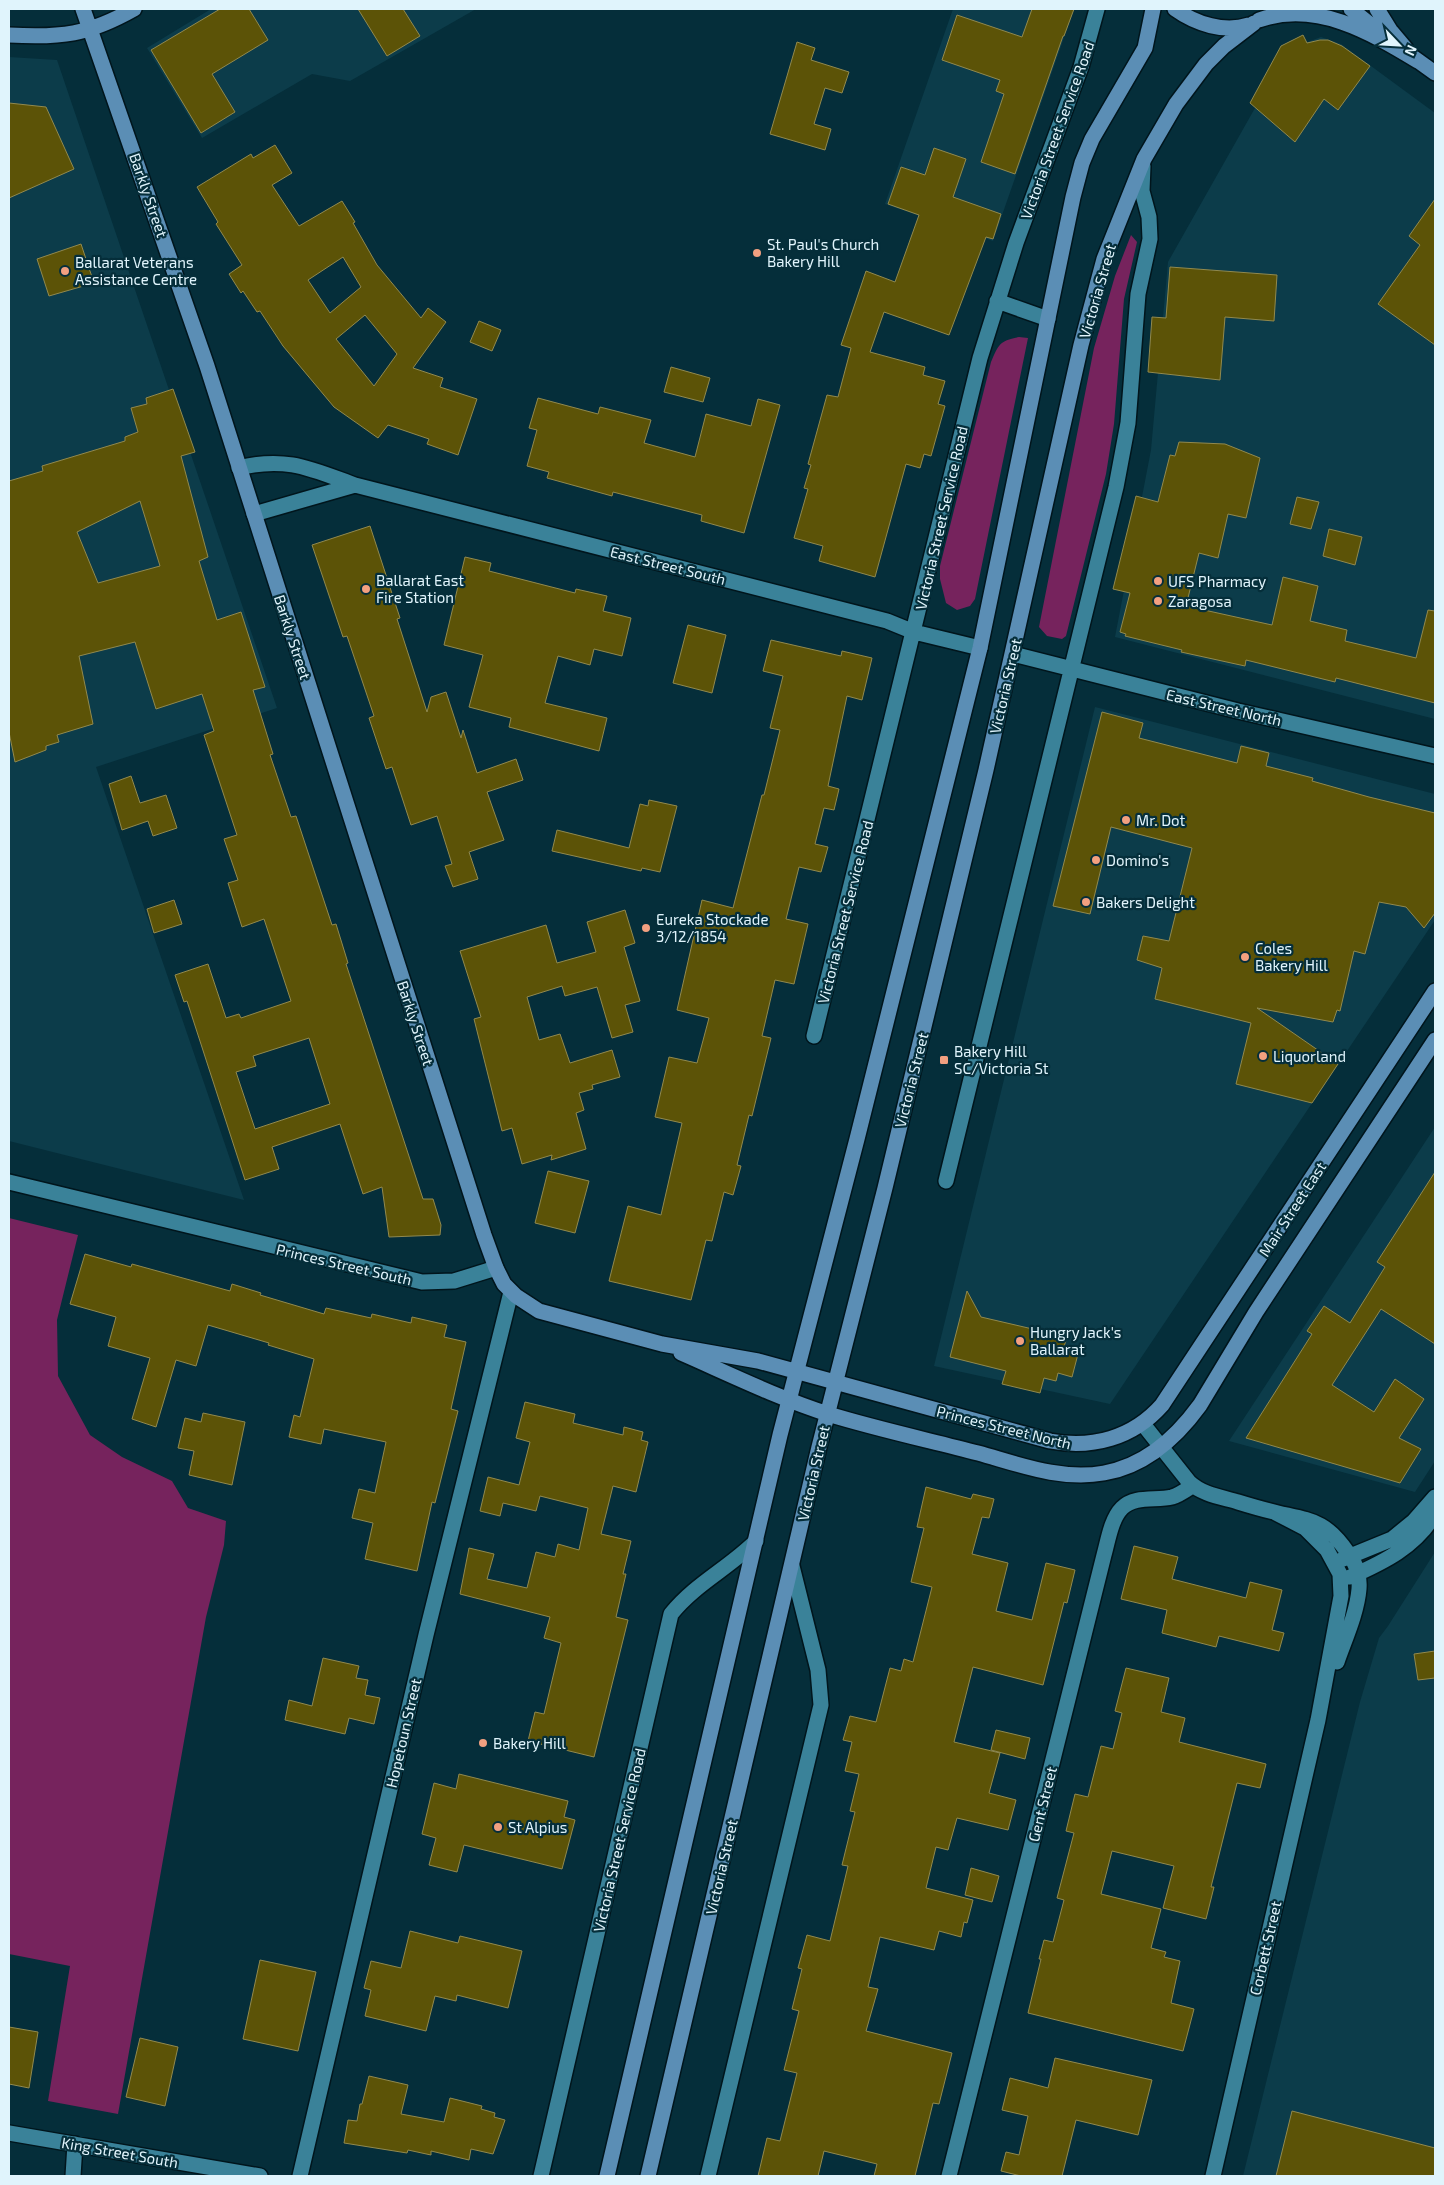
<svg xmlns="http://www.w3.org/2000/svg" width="1444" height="2185" font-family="'Exo 2',sans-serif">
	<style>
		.built { fill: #0c3c4a }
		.green { fill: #76235d }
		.building { fill: #5c5307; stroke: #91894e; fill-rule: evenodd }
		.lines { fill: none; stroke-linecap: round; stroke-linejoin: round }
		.street-casing { stroke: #01151c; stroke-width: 18 }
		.secondary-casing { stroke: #01151c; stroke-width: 18 }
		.street { stroke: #3a8299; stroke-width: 15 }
		.secondary { stroke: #5b8eb5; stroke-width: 15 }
		.poi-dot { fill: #f2a080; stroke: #052e3a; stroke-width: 2 }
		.labels { text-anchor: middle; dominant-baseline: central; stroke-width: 4.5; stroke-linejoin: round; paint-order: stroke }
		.street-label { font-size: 15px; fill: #e0f4fc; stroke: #052e3a }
		.poi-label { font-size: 15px; fill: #e0f4fc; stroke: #052e3a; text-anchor: start }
	</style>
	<rect width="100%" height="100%" fill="#052e3a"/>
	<path class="built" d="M 211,9 L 476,9 L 350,81 L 312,74 L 202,138 L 147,48 Z
		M 953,9 L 1074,9 L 993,241 L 885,204 Z
		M 1321,37 L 1341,44 L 1435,113 L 1435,719 L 1115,637 L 1151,450 L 1168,262 L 1285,55 L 1305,43 Z
		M 9,57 L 57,60 L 277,708 L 96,767 L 244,1200 L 9,1141 Z
		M 1095,707 L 1435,794 L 1435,920 L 1110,1404 L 934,1366 Z
		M 1435,1127 L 1435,1461 L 1415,1492 L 1229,1441 Z
		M 1435,1552 L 1435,2176 L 1243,2176 L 1360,1702 L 1379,1638 L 1388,1626 Z"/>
	<path class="green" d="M 1131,235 L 1137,242 L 1124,299 L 1114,424 L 1106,474 L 1066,636 L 1062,639 L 1047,636 L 1039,627 L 1094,348 L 1115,276 Z
		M 1019,337 L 1028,338 L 975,599 L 970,606 L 957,610 L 946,603 L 940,579 L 940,566 L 991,362 C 999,344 999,341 1019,337 Z
		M 9,1218 L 78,1235 L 57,1320 L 58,1376 L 90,1435 L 122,1457 L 172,1481 L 188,1508 L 226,1521 L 224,1545 L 206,1617 L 118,2114 L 48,2101 L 70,1966 L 9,1954 Z"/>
	<path class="building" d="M 220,9 L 249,9 L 268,40 L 212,74 L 235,112 L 201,133 L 151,50 Z
		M 358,9 L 403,9 L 420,36 L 387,56 Z
		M 1032,9 L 1074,9 L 1064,36 L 1063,36 L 1015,174 L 981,162 L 1004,94 L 996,91 L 1000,80 L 942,60 L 957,15 L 1022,37 Z
		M 1303,35 L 1307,43 L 1320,40 L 1328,40 L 1342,46 L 1370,66 L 1338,110 L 1324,99 L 1295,142 L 1250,103 L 1281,46 Z
		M 797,42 L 815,48 L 811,60 L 849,72 L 842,93 L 825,88 L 814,124 L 831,129 L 825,150 L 770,134 Z
		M 9,103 L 46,107 L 74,169 L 9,198 Z
		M 275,145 L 292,173 L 272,185 L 299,226 L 342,201 L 355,222 L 353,223 L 377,265 L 421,318 L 428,308 L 446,322 L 413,368 L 443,378 L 440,387 L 477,399 L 458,455 L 427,444 L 429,439 L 388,425 L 378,438 L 334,407 L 283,346 L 260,311 L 257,312 L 243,291 L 241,293 L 229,274 L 242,265 L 216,224 L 218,222 L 197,187 L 251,154 L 253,158 ZM 343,257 L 361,287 L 330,313 L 308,280 ZM 365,315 L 397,354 L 374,386 L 336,339 Z
		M 934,148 L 966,159 L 953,197 L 1001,214 L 993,239 L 986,237 L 949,335 L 884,312 L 870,352 L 925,367 L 923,375 L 945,381 L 938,404 L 945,406 L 931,456 L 924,454 L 920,468 L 906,464 L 875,577 L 819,561 L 823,546 L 794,538 L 808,489 L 804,488 L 811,465 L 808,464 L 827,395 L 838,397 L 851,348 L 841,345 L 866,271 L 895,282 L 919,215 L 888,204 L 901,167 L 925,175 Z
		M 1435,199 L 1435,345 L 1378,304 L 1420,245 L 1409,236 Z
		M 81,244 L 94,283 L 49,296 L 37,259 Z
		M 1170,267 L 1277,275 L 1274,321 L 1225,317 L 1220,380 L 1148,372 L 1152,317 L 1166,318 Z
		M 479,321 L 501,330 L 492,351 L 470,342 Z
		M 671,367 L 710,378 L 703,402 L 664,392 Z
		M 173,389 L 195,452 L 181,456 L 208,557 L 199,561 L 217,620 L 241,612 L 265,687 L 253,690 L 273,754 L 270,755 L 291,817 L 296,816 L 332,925 L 336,924 L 348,963 L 346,964 L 423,1199 L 433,1199 L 441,1225 L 440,1235 L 389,1237 L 382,1187 L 363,1194 L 340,1124 L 272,1147 L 279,1169 L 245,1180 L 187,1001 L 184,1002 L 175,975 L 208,964 L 226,1018 L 239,1014 L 241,1018 L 291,1001 L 264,919 L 242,927 L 228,883 L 238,880 L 224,839 L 237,835 L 204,735 L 214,731 L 202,694 L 156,709 L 135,642 L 79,656 L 93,724 L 57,735 L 59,742 L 46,746 L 46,750 L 15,762 L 9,732 L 9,481 L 43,471 L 42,466 L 125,441 L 125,437 L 138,432 L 131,408 L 147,404 L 146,398 ZM 140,501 L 160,566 L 98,583 L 77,532 ZM 309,1038 L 330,1104 L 255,1129 L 236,1072 L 256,1066 L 253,1056 Z
		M 538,398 L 598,414 L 600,407 L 651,420 L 644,443 L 695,457 L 706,414 L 751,426 L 758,399 L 780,405 L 744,533 L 701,521 L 702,515 L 613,492 L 612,496 L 547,478 L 549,472 L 527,466 L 537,430 L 529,428 Z
		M 1179,442 L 1225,444 L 1260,458 L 1246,518 L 1228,514 L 1218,558 L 1199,553 L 1186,606 L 1272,625 L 1283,577 L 1318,586 L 1310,621 L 1347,630 L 1345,641 L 1416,658 L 1428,610 L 1435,611 L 1435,703 L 1336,678 L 1335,682 L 1246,660 L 1245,666 L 1181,652 L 1182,650 L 1125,636 L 1126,634 L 1120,632 L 1130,593 L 1113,589 L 1136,496 L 1158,502 L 1170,455 L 1175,456 Z
		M 1297,497 L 1319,502 L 1311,529 L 1290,524 Z
		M 370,526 L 400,618 L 397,619 L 427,712 L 431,697 L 446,692 L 461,738 L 463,730 L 477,773 L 516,759 L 523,780 L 487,792 L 504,840 L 469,852 L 478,879 L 453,887 L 445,866 L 452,864 L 437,816 L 411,825 L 392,767 L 386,769 L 369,718 L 374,716 L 347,636 L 343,637 L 312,545 Z
		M 1329,529 L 1362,537 L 1355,565 L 1323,556 Z
		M 465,557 L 491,563 L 489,571 L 575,593 L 576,589 L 607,596 L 603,611 L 631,618 L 622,656 L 594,649 L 590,665 L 558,656 L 545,703 L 607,718 L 599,751 L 509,727 L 511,718 L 469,707 L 483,655 L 444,645 Z
		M 688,625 L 726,635 L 712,693 L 673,683 Z
		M 771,640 L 841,656 L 842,651 L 872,658 L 862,700 L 847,696 L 828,786 L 839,789 L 834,810 L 824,808 L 815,844 L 828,847 L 821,872 L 799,867 L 786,919 L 808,924 L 794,984 L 775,980 L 762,1036 L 771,1038 L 752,1116 L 749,1115 L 737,1165 L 741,1166 L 733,1195 L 724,1192 L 712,1241 L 706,1240 L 691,1300 L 609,1281 L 628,1206 L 661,1215 L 682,1123 L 655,1117 L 669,1057 L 697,1063 L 709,1018 L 677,1010 L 702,900 L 733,908 L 762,795 L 764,795 L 780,730 L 770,728 L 783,676 L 763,671 Z
		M 1102,712 L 1143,723 L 1139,738 L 1237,763 L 1241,746 L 1269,753 L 1266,766 L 1313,778 L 1312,781 L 1369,797 L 1435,813 L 1435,913 L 1424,928 L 1406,907 L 1379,902 L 1365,954 L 1354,951 L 1340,1011 L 1337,1010 L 1333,1022 L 1257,1008 L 1338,1064 L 1312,1103 L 1236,1084 L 1251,1023 L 1155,999 L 1162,968 L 1137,960 L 1143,936 L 1169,941 L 1192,848 L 1111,827 L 1090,914 L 1053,906 Z
		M 131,776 L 140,803 L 166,795 L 177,828 L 153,836 L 148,821 L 122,830 L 109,784 Z
		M 649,800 L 677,806 L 660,872 L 642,868 L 641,871 L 552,851 L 557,830 L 629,848 L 640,804 L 648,806 Z
		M 174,900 L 182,924 L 154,933 L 147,909 Z
		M 625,910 L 635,943 L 624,947 L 640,1001 L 625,1005 L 633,1032 L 612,1038 L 597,987 L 565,996 L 562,986 L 527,997 L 539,1040 L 560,1034 L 570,1063 L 612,1050 L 620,1077 L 592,1085 L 593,1089 L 579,1093 L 584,1110 L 576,1113 L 586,1149 L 551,1160 L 552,1155 L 522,1164 L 512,1128 L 502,1131 L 474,1019 L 481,1017 L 460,951 L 546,925 L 557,963 L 596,952 L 587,922 Z
		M 548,1171 L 589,1181 L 575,1233 L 535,1223 Z
		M 1435,1172 L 1435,1344 L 1381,1309 L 1332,1385 L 1374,1412 L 1395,1379 L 1424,1399 L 1399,1438 L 1421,1449 L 1400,1483 L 1246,1438 L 1312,1334 L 1307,1331 L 1324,1306 L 1350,1323 L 1385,1267 L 1377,1262 Z
		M 85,1254 L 131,1267 L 132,1264 L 230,1291 L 232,1284 L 261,1293 L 260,1295 L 324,1314 L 326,1308 L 371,1318 L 372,1314 L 411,1323 L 412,1317 L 447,1325 L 444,1337 L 466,1342 L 451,1409 L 458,1411 L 435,1503 L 432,1502 L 417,1571 L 365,1559 L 373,1523 L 352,1518 L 359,1489 L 375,1493 L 386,1442 L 324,1429 L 321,1444 L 289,1437 L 294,1415 L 300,1417 L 314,1359 L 268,1345 L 269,1343 L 208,1325 L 196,1366 L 176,1360 L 156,1427 L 132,1419 L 150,1358 L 108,1346 L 116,1317 L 70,1304 Z
		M 967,1291 L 981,1317 L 1067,1337 L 1063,1350 L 1078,1354 L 1072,1377 L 1058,1373 L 1056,1381 L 1044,1378 L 1040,1393 L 1002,1384 L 1006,1371 L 950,1357 Z
		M 525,1402 L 575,1414 L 573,1423 L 623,1435 L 624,1427 L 643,1432 L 641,1440 L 648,1442 L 636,1492 L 613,1486 L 601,1534 L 631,1541 L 623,1574 L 626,1574 L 616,1617 L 628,1620 L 594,1757 L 528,1741 L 535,1712 L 544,1714 L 561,1643 L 544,1638 L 550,1617 L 460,1594 L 469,1548 L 494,1554 L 487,1579 L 527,1588 L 536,1552 L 555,1557 L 558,1544 L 579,1550 L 588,1508 L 540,1496 L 536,1511 L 503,1503 L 500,1516 L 480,1511 L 488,1477 L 519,1485 L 530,1442 L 516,1438 Z
		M 203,1413 L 245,1422 L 232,1485 L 189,1475 L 194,1451 L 178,1448 L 185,1418 L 201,1422 Z
		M 926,1487 L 971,1499 L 973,1494 L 994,1499 L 989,1518 L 982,1517 L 972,1554 L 1008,1563 L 996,1611 L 1032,1620 L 1046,1563 L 1075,1570 L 1067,1603 L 1064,1602 L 1043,1685 L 973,1667 L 954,1742 L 1000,1753 L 989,1793 L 1016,1800 L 1008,1830 L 957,1818 L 948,1850 L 936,1847 L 926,1888 L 973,1900 L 967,1923 L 964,1922 L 961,1937 L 939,1931 L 934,1950 L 880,1937 L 868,1987 L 878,1989 L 866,2031 L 952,2053 L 939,2104 L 933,2103 L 915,2176 L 874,2176 L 877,2164 L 824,2151 L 818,2176 L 758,2176 L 767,2138 L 780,2141 L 797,2073 L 784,2070 L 799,2011 L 792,2009 L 802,1969 L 798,1968 L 807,1935 L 830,1941 L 848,1866 L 842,1865 L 855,1812 L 850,1811 L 859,1774 L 845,1771 L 852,1742 L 843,1740 L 850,1716 L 876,1722 L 890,1668 L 901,1671 L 904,1659 L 913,1662 L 932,1587 L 911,1582 L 924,1528 L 917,1527 Z
		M 1134,1546 L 1178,1557 L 1172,1579 L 1246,1598 L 1250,1582 L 1282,1590 L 1272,1630 L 1284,1633 L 1279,1651 L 1219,1636 L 1216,1647 L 1162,1633 L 1167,1610 L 1121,1599 Z
		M 1435,1651 L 1435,1678 L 1418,1680 L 1414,1654 Z
		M 323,1658 L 359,1666 L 356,1678 L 368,1680 L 365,1695 L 380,1698 L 374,1724 L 349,1718 L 345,1734 L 285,1720 L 289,1700 L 312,1706 Z
		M 1126,1668 L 1169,1678 L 1161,1712 L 1185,1718 L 1179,1742 L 1266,1764 L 1260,1788 L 1237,1783 L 1211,1887 L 1214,1887 L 1206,1919 L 1163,1908 L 1174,1866 L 1112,1851 L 1101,1894 L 1161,1909 L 1151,1948 L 1166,1952 L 1164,1957 L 1180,1961 L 1171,2003 L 1194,2009 L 1183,2051 L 1028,2013 L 1041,1959 L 1039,1959 L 1044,1940 L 1053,1942 L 1064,1900 L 1057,1898 L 1074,1833 L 1066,1831 L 1075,1794 L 1088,1797 L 1101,1746 L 1113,1749 L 1122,1713 L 1115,1711 Z
		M 996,1730 L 1030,1738 L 1025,1759 L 991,1750 Z
		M 459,1774 L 568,1801 L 564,1817 L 575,1820 L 562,1869 L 464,1845 L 457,1872 L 429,1865 L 436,1838 L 422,1834 L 434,1783 L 456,1789 Z
		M 971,1868 L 999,1876 L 992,1902 L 965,1895 Z
		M 410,1931 L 458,1943 L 460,1936 L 522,1951 L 508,2008 L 457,1995 L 456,2001 L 435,1996 L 426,2031 L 365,2016 L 371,1990 L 364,1988 L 371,1961 L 401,1968 Z
		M 260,1960 L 316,1972 L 298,2051 L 243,2039 Z
		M 9,2027 L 38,2032 L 29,2088 L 9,2084 Z
		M 140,2038 L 178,2047 L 165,2106 L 126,2097 Z
		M 1055,2058 L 1152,2080 L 1138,2135 L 1076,2120 L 1062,2176 L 1021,2176 L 1001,2171 L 1006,2152 L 1019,2155 L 1028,2116 L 1002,2110 L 1010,2078 L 1048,2088 Z
		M 369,2076 L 408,2085 L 401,2114 L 444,2122 L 450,2098 L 482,2106 L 481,2109 L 495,2113 L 494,2117 L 505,2120 L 493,2154 L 471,2149 L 469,2160 L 431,2151 L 431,2155 L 408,2150 L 407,2153 L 344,2143 L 348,2120 L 357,2121 L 360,2104 L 362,2104 Z
		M 1292,2111 L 1435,2148 L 1435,2176 L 1276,2176 Z"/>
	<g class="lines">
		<defs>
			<path id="street" d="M 997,301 L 1048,319
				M 239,468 C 286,456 311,469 355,485 L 887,621 L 914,632 L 980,648
				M 254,514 L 355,485
				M 1013,654 L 1238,711 L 1435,756
				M 814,1036 L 980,358 L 1016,243 L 1081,67 L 1097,9
				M 946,1181 L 1116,487 L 1128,423 L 1138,294 L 1150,239 L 1149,217 L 1142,191 L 1143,166
				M 9,1182 L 422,1282 L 454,1281 L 496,1268
				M 1143,1424 L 1189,1482 C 1203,1495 1221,1497 1238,1502 C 1251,1506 1265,1510 1278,1513 C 1313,1521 1326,1521 1348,1553 C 1356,1563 1360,1576 1359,1589 C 1357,1613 1345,1639 1337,1662
				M 1343,1559 L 1392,1539 L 1414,1521 L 1435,1497
				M 1350,1577 C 1384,1562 1415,1547 1435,1514
				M 9,2133 L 260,2176
				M 73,2176 L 75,2144
				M 300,2176 L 426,1635 L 511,1292
				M 541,2176 L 671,1614 C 695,1584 729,1568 756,1541
				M 708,2176 L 821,1705 L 818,1670 L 792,1566
				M 949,2176 L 1104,1555 C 1108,1541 1111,1519 1122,1508 C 1135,1495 1156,1501 1172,1497 C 1179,1495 1186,1490 1192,1486
				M 1213,2176 L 1318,1720 L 1341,1596 L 1340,1574 L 1327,1550 L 1305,1528 L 1276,1513"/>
			<path id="secondary" d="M 83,9 L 207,366 L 484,1235 L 496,1268 L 504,1284 L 516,1296 L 539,1311 L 662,1344 L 758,1361 L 1050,1441 C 1092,1449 1133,1438 1162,1405 L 1435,991
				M 1175,9 C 1196,24 1224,33 1249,25
				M 1351,9 L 1376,29
				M 1377,9 L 1390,30 L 1406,49
				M 1259,20 C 1316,0 1370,32 1418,61
				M 9,35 C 61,38 88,35 134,9
				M 1410,55 L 1435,73
				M 681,1353 C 729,1374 778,1398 828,1414 C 877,1429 928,1440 978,1453 C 1018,1464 1061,1481 1104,1473 C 1145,1466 1176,1438 1200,1405 L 1256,1312 L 1435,1040
				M 607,2176 L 780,1435 L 857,1139 L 980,648 L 1073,197 L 1082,163 L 1092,139 L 1145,48 L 1153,9
				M 648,2176 L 819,1447 L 885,1188 L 986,770 L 1081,345 L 1104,259 L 1144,159 L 1176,104 L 1206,64 L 1224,46 L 1254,23"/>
		</defs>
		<use href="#street" class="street-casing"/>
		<use href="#secondary" class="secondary-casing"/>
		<use href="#street" class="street"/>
		<use href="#secondary" class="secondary"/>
	</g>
	<g class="poi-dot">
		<circle cx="757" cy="253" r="5"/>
		<circle cx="65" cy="271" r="5"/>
		<circle cx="1158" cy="581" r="5"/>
		<circle cx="366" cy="589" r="5"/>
		<circle cx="1158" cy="601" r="5"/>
		<circle cx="1126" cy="820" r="5"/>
		<circle cx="1096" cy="860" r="5"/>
		<circle cx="1086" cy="902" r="5"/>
		<circle cx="646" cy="928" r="5"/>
		<circle cx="1245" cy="957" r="5"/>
		<circle cx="1263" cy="1056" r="5"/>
		<rect x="939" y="1055" width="10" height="10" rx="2.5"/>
		<circle cx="1020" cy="1341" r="5"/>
		<circle cx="483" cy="1743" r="5"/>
		<circle cx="498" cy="1827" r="5"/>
	</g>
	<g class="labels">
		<g class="street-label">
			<text transform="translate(1057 130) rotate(-70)">Victoria Street Service Road</text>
			<text transform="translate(149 195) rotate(71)">Barkly Street</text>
			<text transform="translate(1097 291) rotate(-74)">Victoria Street</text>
			<text transform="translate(941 518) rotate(-77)">Victoria Street Service Road</text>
			<text transform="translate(668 565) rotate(14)">East Street South</text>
			<text transform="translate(293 637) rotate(72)">Barkly Street</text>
			<text transform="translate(1005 686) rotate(-77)">Victoria Street</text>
			<text transform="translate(1224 707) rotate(13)">East Street North</text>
			<text transform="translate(845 912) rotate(-76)">Victoria Street Service Road</text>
			<text transform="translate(416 1023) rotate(72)">Barkly Street</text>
			<text transform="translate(911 1080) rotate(-76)">Victoria Street</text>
			<text transform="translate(1292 1209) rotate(-57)">Mair Street East</text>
			<text transform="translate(344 1264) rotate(13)">Princes Street South</text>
			<text transform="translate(1004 1427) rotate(14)">Princes Street North</text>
			<text transform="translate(813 1473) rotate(-77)">Victoria Street</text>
			<text transform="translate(403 1733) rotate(-77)">Hopetoun Street</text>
			<text transform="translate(1042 1804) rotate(-76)">Gent Street</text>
			<text transform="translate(619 1840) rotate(-77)">Victoria Street Service Road</text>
			<text transform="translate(721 1867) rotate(-77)">Victoria Street</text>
			<text transform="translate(1265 1948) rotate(-77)">Corbett Street</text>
			<text transform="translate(120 2152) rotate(10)">King Street South</text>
		</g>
		<g class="poi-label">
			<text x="767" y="244">St. Paul's Church<tspan x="767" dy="17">Bakery Hill</tspan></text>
			<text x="75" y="262">Ballarat Veterans<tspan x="75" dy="17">Assistance Centre</tspan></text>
			<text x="376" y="580">Ballarat East<tspan x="376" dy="17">Fire Station</tspan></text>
			<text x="1168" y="581">UFS Pharmacy</text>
			<text x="1168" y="601">Zaragosa</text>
			<text x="1136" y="820">Mr. Dot</text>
			<text x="1106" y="860">Domino's</text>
			<text x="1096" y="902">Bakers Delight</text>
			<text x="656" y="919">Eureka Stockade<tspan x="656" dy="17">3/12/1854</tspan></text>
			<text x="1255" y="948">Coles<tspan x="1255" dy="17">Bakery Hill</tspan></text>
			<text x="954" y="1051">Bakery Hill<tspan x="954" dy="17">SC/Victoria St</tspan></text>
			<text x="1273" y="1056">Liquorland</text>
			<text x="1030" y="1332">Hungry Jack's<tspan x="1030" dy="17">Ballarat</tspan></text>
			<text x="493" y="1743">Bakery Hill</text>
			<text x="508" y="1827">St Alpius</text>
		</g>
	</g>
	<rect width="1444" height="2185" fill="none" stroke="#e0f4fc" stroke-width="20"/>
	<g transform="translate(1399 45) rotate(115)" stroke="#052e3a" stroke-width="4" paint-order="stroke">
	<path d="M0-4L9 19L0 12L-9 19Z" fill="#e0f4fc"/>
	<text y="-8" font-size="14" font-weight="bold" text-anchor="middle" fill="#e0f4fc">N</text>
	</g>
</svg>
